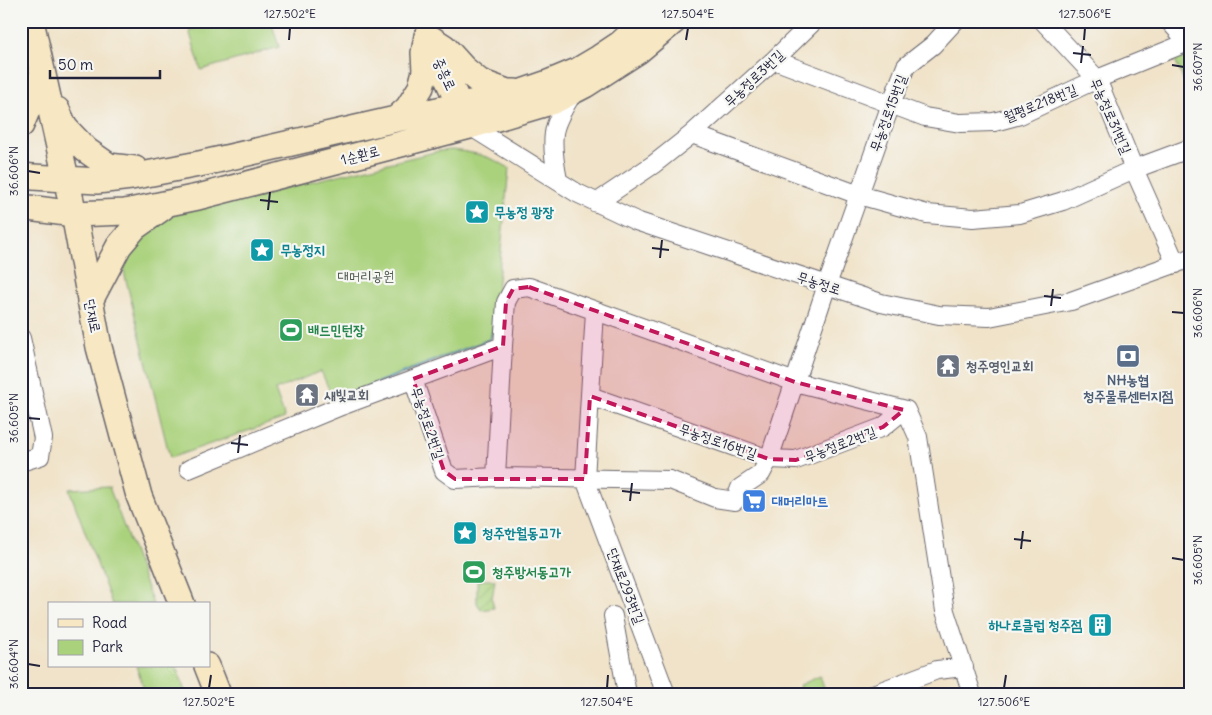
<svg xmlns="http://www.w3.org/2000/svg" width="1212" height="715" font-family="Delius,'Poor Story',sans-serif">
	<style>
		.park { fill: #aad27d; stroke: #667a5c }
		.garden { fill: url(#garden-furrows); stroke: #667a5c }
		.water { fill: url(#water-waves); stroke: #406c8b }
		.lines { fill: none; stroke-linecap: round; stroke-linejoin: round }
		.street-casing { stroke: #6a666d; stroke-width: 20 }
		.secondary-casing { stroke: #6a666d; stroke-width: 28 }
		.street { stroke: #fff; stroke-width: 18 }
		.secondary { stroke: #f7e8c3; stroke-width: 25 }
		.marked { fill: #c2185b; fill-opacity: 0.2; stroke: #c2185b; stroke-width: 4; stroke-dasharray: 10 6; stroke-linejoin: round }
		.ticks { fill: none; stroke: #22223b; stroke-width: 2 }
		.labels { text-anchor: middle; dominant-baseline: central; stroke-width: 4.5; stroke-linejoin: round; paint-order: stroke }
		.street-label { font-size: 14px; fill: #22223b; stroke: #f6f6f2 }
		.culture-label { font-size: 14px; font-weight: bold; fill: #0d838f; stroke: #f6f6f2; text-anchor: start }
		.park-label { font-size: 14px; fill: #4b574f; stroke: #f6f6f2 }
		.leisure-label { font-size: 14px; font-weight: bold; fill: #27864d; stroke: #f6f6f2; text-anchor: start }
		.worship-label { font-size: 14px; font-weight: bold; fill: #5b616d; stroke: #f6f6f2; text-anchor: start }
		.service-label { font-size: 14px; font-weight: bold; fill: #4e5e75; stroke: #f6f6f2 }
		.shop-label { font-size: 14px; font-weight: bold; fill: #366cbe; stroke: #f6f6f2; text-anchor: start }
		.neatline { fill: none; stroke: #22223b; stroke-width: 2 }
		.ticks-label { font-size: 12px; text-anchor: middle; fill: #22223b }
	</style>
	<defs>
		<pattern id="garden-furrows" width="10" height="10" patternUnits="userSpaceOnUse" patternTransform="scale(1.25)"><rect width="10" height="10" fill="#aad27d"/><path d="M-1 1l2-2M0 10L10 0M9 11l2-2" fill="none" stroke="#92b46d"/></pattern>
		<pattern id="water-waves" width="16" height="10" patternUnits="userSpaceOnUse" patternTransform="scale(1.25)"><rect width="16" height="10" fill="#5db7db"/><path d="M0 5q4-4 8 0t8 0" fill="none" stroke="#4c94b3"/></pattern>
	</defs>
	<rect width="100%" height="100%" fill="#f6f6f2"/>
	<filter id="ink" filterUnits="userSpaceOnUse"><feTurbulence type="fractalNoise" baseFrequency=".02" numOctaves="2"/><feDisplacementMap in="SourceGraphic" scale="10" xChannelSelector="R" yChannelSelector="G"/><feConvolveMatrix kernelMatrix="1 2 1 2 8 2 1 2 1" color-interpolation-filters="sRGB"/></filter>
	<filter id="wash" filterUnits="userSpaceOnUse"><feTurbulence type="fractalNoise" baseFrequency=".0096" numOctaves="4" result="noise"/><feDisplacementMap in="SourceGraphic" scale="20" xChannelSelector="R" yChannelSelector="G"/><feGaussianBlur stdDeviation="1.12" result="paint"/><feColorMatrix in="noise" values="0 0 0 0 0 0 0 0 0 0 0 0 0 0 0 0 0 1.4 0 .05"/><feComposite in="paint" operator="in"/></filter>
	<g filter="url(#wash)">
		<rect width="100%" height="100%" fill="#f0e3c9"/>
		<path class="park" d="M 220,21 L 271,21 L 279,47 L 201,70 L 189,30 Z
			M 1191,45 L 1191,98 L 1173,55 Z
			M 451,150 C 473,152 490,156 509,168 L 493,333 L 490,340 L 334,401 L 321,371 L 275,390 L 285,418 L 170,458 L 125,276 L 123,263 L 128,247 L 167,216 L 439,151 Z
			M 109,487 L 153,604 L 112,604 L 69,489 Z
			M 136,666 L 176,666 L 186,694 L 146,694 Z
			M 820,676 L 826,694 L 797,694 L 800,685 Z"/>
		<path class="garden" d="M 477,580 L 495,580 L 492,599 L 494,608 L 481,610 L 477,603 Z"/>
		<path class="water" d="M 495,302 L 496,302 L 493,333 L 490,340 L 334,401 L 333,399 L 489,339 L 492,332 Z"/>
	</g>
	<g filter="url(#ink)">
		<g class="lines">
			<defs>
				<path id="street" d="M 1043,21 L 1097,79 L 1134,169 L 1176,264
					M 1169,21 L 1187,41
					M 774,60 L 925,117 L 960,123 L 994,122 L 1020,115 L 1097,79 L 1181,45 L 1191,38
					M 470,126 L 577,193 L 636,221 L 881,303 L 939,315 L 989,317 L 1071,301 L 1191,258
					M 692,134 L 859,195 L 927,214 L 973,218 L 1020,214 L 1063,201 L 1134,169 L 1191,148
					M 558,180 C 555,165 552,149 554,133 C 556,119 567,103 574,91
					M 596,203 L 654,164 L 692,134 L 774,60 L 814,21
					M 595,311 L 585,479 L 666,694
					M 21,338 L 43,438 L 40,456 L 21,462
					M 413,379 L 444,471 L 455,479 L 496,477 L 670,480 L 715,498 L 735,501 L 740,488 L 761,474 L 769,459 L 827,285 L 891,104 L 906,66 L 933,45 L 955,21
					M 590,396 L 769,459 L 796,460 L 883,427 L 904,410
					M 189,469 L 341,406 L 503,346 L 506,302 L 513,289 L 529,287 L 795,382 L 906,410 L 918,437 L 945,611 L 972,694
					M 496,477 L 503,346
					M 613,616 L 627,694
					M 873,694 L 937,670 L 964,667"/>
				<path id="secondary" d="M 31,21 L 74,214 L 99,347 L 139,496 L 182,604
					M 431,44 L 466,119
					M 57,110 L 65,128 L 86,150 L 109,166 L 135,169
					M 396,119 L 408,108 L 421,87 L 425,71 L 424,53 L 427,36 L 444,47 L 463,68 L 480,82 L 507,92 L 515,92
					M 21,125 L 42,75
					M 21,176 L 33,177 L 97,181 L 131,177 L 204,163 L 396,119 L 522,92 L 548,83 L 577,71 L 599,58 L 620,44 L 645,21
					M 21,207 L 74,214 L 125,212 L 198,197 L 470,126 L 554,101 L 585,85 L 638,51 L 674,21
					M 90,301 L 119,246 L 135,227 L 162,208
					M 207,666 L 218,694"/>
			</defs>
			<use href="#street" class="street-casing"/>
			<use href="#secondary" class="secondary-casing"/>
			<use href="#street" class="street"/>
			<use href="#secondary" class="secondary"/>
		</g>
	</g>
	<path class="marked" d="M 529,287 L 795,382 L 904,410 L 883,427 L 796,460 L 769,459 L 590,396 L 585,479 L 455,479 L 444,471 L 413,379 L 503,346 L 506,302 L 513,289 Z"/>
	<path class="ticks" d="M 289,40 L 290,28M 686,40 L 688,28M 1084,40 L 1085,28M 1073,53 L 1091,55M 1081,63 L 1083,46M 1172,65 L 1184,67M 28,171 L 40,173M 260,200 L 278,202M 268,210 L 270,192M 652,248 L 669,250M 660,258 L 662,240M 1044,296 L 1061,298M 1051,306 L 1053,289M 1172,312 L 1184,313M 28,418 L 40,419M 231,443 L 248,445M 238,453 L 240,435M 622,491 L 640,493M 630,501 L 632,483M 1014,539 L 1031,541M 1021,549 L 1023,531M 1172,558 L 1184,560M 28,664 L 40,666M 209,688 L 211,675M 607,688 L 608,675M 1004,688 L 1006,675"/>
	<defs>
		<symbol id="sight-square" viewBox="-11 -11 22 22"><rect x="-9" y="-9" width="18" height="18" rx="4" fill="#0f9aa8" stroke="#f6f6f2"/><path d="M0-6L1.8-2.2L6-1.7L2.9 1.2L3.7 5.4L0 3.3L-3.7 5.4L-2.9 1.2L-6-1.7L-1.8-2.2Z" fill="#fff"/></symbol>
		<symbol id="stadium-square" viewBox="-11 -11 22 22"><rect x="-9" y="-9" width="18" height="18" rx="4" fill="#2e9e5b" stroke="#f6f6f2"/><path d="M0-5a6.5 5 0 1 0 0 10a6.5 5 0 1 0 0-10ZM-3.5-1.8h7v3.6h-7Z" fill="#fff"/></symbol>
		<symbol id="bank-square" viewBox="-11 -11 22 22"><rect x="-9" y="-9" width="18" height="18" rx="4" fill="#5c6f8a" stroke="#f6f6f2"/><path d="M-6-4H6V4H-6ZM0-2.3a2.3 2.3 0 1 0 0 4.6a2.3 2.3 0 1 0 0-4.6Z" fill="#fff"/></symbol>
		<symbol id="temple-square" viewBox="-11 -11 22 22"><rect x="-9" y="-9" width="18" height="18" rx="4" fill="#6b7280" stroke="#f6f6f2"/><path d="M0-6L5-2H3V0L6.5 2.5H4V6H1.5V3h-3V6H-4V2.5H-6.5L-3 0V-2H-5Z" fill="#fff"/></symbol>
		<symbol id="supermarket-square" viewBox="-11 -11 22 22"><rect x="-9" y="-9" width="18" height="18" rx="4" fill="#3f7fe0" stroke="#f6f6f2"/><path d="M-6-5.5h2.5l.6 2H6L4.5 2H-2.5L-4.4-4H-6ZM-1.5 3.2a1.3 1.3 0 1 0 .1 0ZM3 3.2a1.3 1.3 0 1 0 .1 0Z" fill="#fff"/></symbol>
		<symbol id="building-square" viewBox="-11 -11 22 22"><rect x="-9" y="-9" width="18" height="18" rx="4" fill="#0f9aa8" stroke="#f6f6f2"/><path d="M-4-6H4V6H1V3H-1V6H-4ZM-2.5-4.3h1.7v1.8h-1.7ZM.8-4.3h1.7v1.8H.8ZM-2.5-1h1.7V.8h-1.7ZM.8-1h1.7V.8H.8Z" fill="#fff"/></symbol>
	</defs>
	<g fill-rule="evenodd">
		<use href="#sight-square" x="463" y="198" width="28" height="28"/>
		<use href="#sight-square" x="248" y="236" width="28" height="28"/>
		<use href="#stadium-square" x="277" y="316" width="28" height="28"/>
		<use href="#bank-square" x="1114" y="342" width="28" height="28"/>
		<use href="#temple-square" x="934" y="352" width="28" height="28"/>
		<use href="#temple-square" x="293" y="381" width="28" height="28"/>
		<use href="#supermarket-square" x="740" y="487" width="28" height="28"/>
		<use href="#sight-square" x="451" y="519" width="28" height="28"/>
		<use href="#stadium-square" x="460" y="558" width="28" height="28"/>
		<use href="#building-square" x="1086" y="611" width="28" height="28"/>
	</g>
	<g class="labels">
		<g class="street-label">
			<text transform="translate(445 74) rotate(65)">중흥로</text>
			<text transform="translate(754 78) rotate(-43)">무농정로3번길</text>
			<text transform="translate(1040 103) rotate(-22)">월평로218번길</text>
			<text transform="translate(888 113) rotate(-70)">무농정로15번길</text>
			<text transform="translate(1111 116) rotate(66)">무농정로31번길</text>
			<text transform="translate(360 155) rotate(-15)">1순환로</text>
			<text transform="translate(819 283) rotate(18)">무농정로</text>
			<text transform="translate(93 316) rotate(79)">단재로</text>
			<text transform="translate(428 423) rotate(71)">무농정로2번길</text>
			<text transform="translate(718 441) rotate(19)">무농정로16번길</text>
			<text transform="translate(840 444) rotate(-21)">무농정로2번길</text>
			<text transform="translate(626 586) rotate(69)">단재로293번길</text>
		</g>
		<g class="culture-label">
			<text x="494" y="212">무농정 광장</text>
			<text x="280" y="250">무농정지</text>
			<text x="482" y="533">청주한월동고가</text>
			<text x="1082" y="625" text-anchor="end">하나로클럽 청주점</text>
		</g>
		<g class="park-label">
			<text x="366" y="276">대머리공원</text>
		</g>
		<g class="leisure-label">
			<text x="308" y="330">배드민턴장</text>
			<text x="492" y="572">청주방서동고가</text>
		</g>
		<g class="worship-label">
			<text x="966" y="366">청주영인교회</text>
			<text x="324" y="395">새빛교회</text>
		</g>
		<g class="service-label">
			<text x="1128" y="380">NH농협<tspan x="1128" dy="16">청주물류센터지점</tspan></text>
		</g>
		<g class="shop-label">
			<text x="772" y="501">대머리마트</text>
		</g>
	</g>
	<rect width="1212" height="715" fill="none" stroke="#f6f6f2" stroke-width="55"/>
	<rect x="48" y="602" width="162" height="65" fill="#f6f6f2" stroke="#a1a1a9"/>
	<rect x="58" y="619" width="25" height="8" fill="#f7e8c3" stroke="#a1a1a9"/>
	<text x="92" y="628" font-size="15" fill="#22223b">Road</text>
	<rect x="58" y="640" width="25" height="15" fill="#aad27d" stroke="#a1a1a9"/>
	<text x="92" y="652" font-size="15" fill="#22223b">Park</text>
	<path d="M50 70v8h110v-8" fill="none" stroke="#22223b" stroke-width="2.5"/>
	<text x="58" y="70" font-size="15" fill="#22223b" stroke="#f6f6f2" stroke-width="4" paint-order="stroke">50 m</text>
	<rect x="28" y="28" width="1156" height="660" class="neatline"/>
	<g class="ticks-label">
		<text x="290" y="18">127.502°E</text>
		<text x="688" y="18">127.504°E</text>
		<text x="1085" y="18">127.506°E</text>
		<text transform="translate(1198 67) rotate(-90)" y="4">36.607°N</text>
		<text transform="translate(14 171) rotate(-90)" y="4">36.606°N</text>
		<text transform="translate(1198 313) rotate(-90)" y="4">36.606°N</text>
		<text transform="translate(14 418) rotate(-90)" y="4">36.605°N</text>
		<text transform="translate(1198 560) rotate(-90)" y="4">36.605°N</text>
		<text transform="translate(14 664) rotate(-90)" y="4">36.604°N</text>
		<text x="209" y="706">127.502°E</text>
		<text x="607" y="706">127.504°E</text>
		<text x="1004" y="706">127.506°E</text>
	</g>
</svg>
